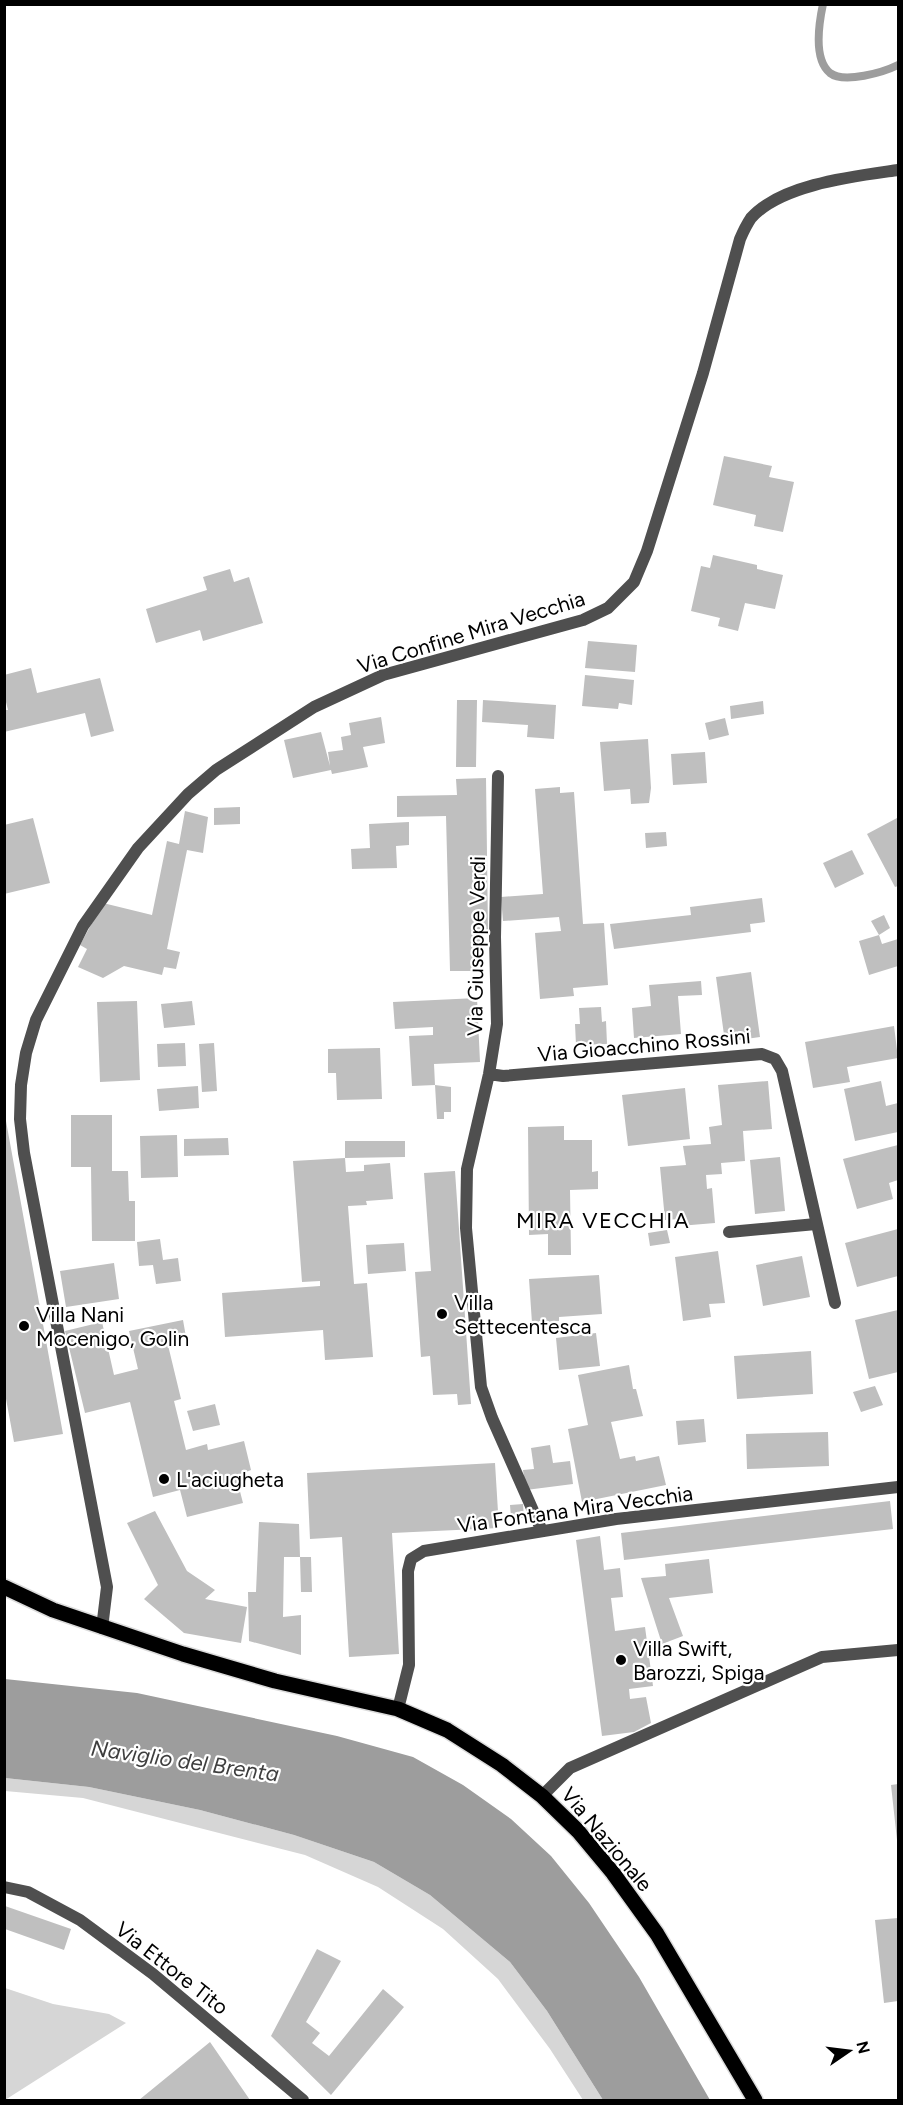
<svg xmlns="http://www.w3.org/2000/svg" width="903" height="2105" font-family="Figtree,sans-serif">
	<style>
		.green { fill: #d6d6d6 }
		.water { fill: #9d9d9d }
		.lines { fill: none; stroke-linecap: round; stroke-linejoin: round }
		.stream { stroke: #9d9d9d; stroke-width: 8 }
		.building { fill: #bfbfbf }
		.primary-casing { stroke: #dbdbdb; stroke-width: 18 }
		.service { stroke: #4f4f4f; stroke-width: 12 }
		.minor { stroke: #4f4f4f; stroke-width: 12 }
		.primary { stroke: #000; stroke-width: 15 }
		.poi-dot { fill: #000; stroke: #fff; stroke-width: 2 }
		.labels { text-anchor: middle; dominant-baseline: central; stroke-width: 4.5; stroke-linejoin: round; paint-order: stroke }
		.street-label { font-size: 21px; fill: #000; stroke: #fff }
		.poi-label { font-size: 21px; fill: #000; stroke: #fff; text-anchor: start }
		.neighbourhood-label { font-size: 22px; letter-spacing: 1.5px; fill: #000; stroke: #fff }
		.water-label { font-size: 22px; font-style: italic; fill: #3e3e3e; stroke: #fff }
	</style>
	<rect width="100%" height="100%" fill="#fff"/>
	<path class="green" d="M 5,1778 L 89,1787 L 200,1810 L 294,1835 L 374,1862 L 430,1895 L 510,1962 L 547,2011 L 603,2100 L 583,2100 L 550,2049 L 498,1979 L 443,1929 L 378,1887 L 305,1855 L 83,1798 L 5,1791 Z
		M 5,1988 L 53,2004 L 109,2014 L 126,2023 L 5,2100 Z"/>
	<path class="water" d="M 5,1679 L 137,1693 L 337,1736 L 413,1757 L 463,1785 L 511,1819 L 551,1856 L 589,1903 L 639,1977 L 710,2100 L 603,2100 L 547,2011 L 510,1962 L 430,1895 L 374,1862 L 294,1835 L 200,1810 L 89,1787 L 5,1778 Z"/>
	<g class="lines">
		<path class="stream" d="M 823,4 C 819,23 813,59 830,73 C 844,84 884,72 898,65"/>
	</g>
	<path class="building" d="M 724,456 L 772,466 L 769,477 L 794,482 L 783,532 L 754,526 L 756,515 L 713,505 Z
		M 713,555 L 757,565 L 757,569 L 783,575 L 775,609 L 745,603 L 738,631 L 718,626 L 720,618 L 691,611 L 701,566 L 710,568 Z
		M 230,569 L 234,582 L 249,577 L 263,623 L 203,641 L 200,630 L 156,643 L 146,609 L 207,590 L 203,577 Z
		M 588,641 L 637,645 L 635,672 L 585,668 Z
		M 31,668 L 37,693 L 100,678 L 114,731 L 91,737 L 85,713 L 4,732 L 4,710 L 8,710 L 4,694 L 4,675 Z
		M 585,675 L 634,680 L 632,705 L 619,703 L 618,709 L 582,706 Z
		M 457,700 L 477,700 L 476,767 L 456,767 Z
		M 483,700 L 556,705 L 554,739 L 527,737 L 528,725 L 482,722 Z
		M 763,701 L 764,714 L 731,719 L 730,706 Z
		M 381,717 L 385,743 L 363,747 L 368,767 L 332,774 L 331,770 L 293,778 L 284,740 L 321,732 L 330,766 L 328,752 L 343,750 L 341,737 L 351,735 L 349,723 Z
		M 725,718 L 729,735 L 709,740 L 705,723 Z
		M 648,739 L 651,788 L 649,803 L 631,804 L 630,789 L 604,791 L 600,742 Z
		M 705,752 L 707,783 L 673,785 L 671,754 Z
		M 486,778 L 488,931 L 483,931 L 483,971 L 450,971 L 446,816 L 397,817 L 397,796 L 457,795 L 456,779 Z
		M 560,787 L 560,793 L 574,792 L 583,924 L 604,923 L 608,985 L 573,988 L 574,996 L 540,999 L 535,933 L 561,931 L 559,917 L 503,921 L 501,897 L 543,894 L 535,789 Z
		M 240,807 L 240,824 L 214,825 L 214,808 Z
		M 185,811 L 208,817 L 203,853 L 187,850 L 167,949 L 180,952 L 176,969 L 164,967 L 162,975 L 124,966 L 103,978 L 78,967 L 87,949 L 80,945 L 103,903 L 152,915 L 167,841 L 179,844 Z
		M 33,818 L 50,883 L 4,894 L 4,825 Z
		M 897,818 L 898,821 L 898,886 L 895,887 L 867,834 Z
		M 409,822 L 409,845 L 396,846 L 397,868 L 352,869 L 351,849 L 370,848 L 369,824 Z
		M 666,832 L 667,846 L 646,848 L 645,833 Z
		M 852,850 L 864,874 L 835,888 L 823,863 Z
		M 762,898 L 765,922 L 750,924 L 751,932 L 614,949 L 610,924 L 691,915 L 690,907 Z
		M 884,915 L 890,928 L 879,935 L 871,921 Z
		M 879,935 L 882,944 L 898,939 L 898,966 L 869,975 L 859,941 Z
		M 751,972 L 760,1037 L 725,1042 L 716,977 Z
		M 701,981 L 702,995 L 678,996 L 681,1034 L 634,1038 L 632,1008 L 651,1006 L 649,985 Z
		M 477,998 L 480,1062 L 434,1064 L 435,1085 L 412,1086 L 409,1036 L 433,1035 L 433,1027 L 395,1029 L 393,1002 Z
		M 137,1001 L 140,1080 L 100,1082 L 97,1002 Z
		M 192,1001 L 195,1025 L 164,1028 L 161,1004 Z
		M 601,1007 L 602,1022 L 606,1021 L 607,1044 L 576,1045 L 575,1024 L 580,1024 L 579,1008 Z
		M 894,1026 L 898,1058 L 847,1067 L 850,1082 L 813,1088 L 805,1042 Z
		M 185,1043 L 186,1066 L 158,1067 L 157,1044 Z
		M 214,1043 L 217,1091 L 202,1092 L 199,1044 Z
		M 380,1048 L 382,1099 L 337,1100 L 336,1073 L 328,1073 L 328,1049 Z
		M 768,1081 L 772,1129 L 743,1131 L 745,1161 L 721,1163 L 722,1174 L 706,1175 L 707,1189 L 712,1188 L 715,1223 L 679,1226 L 679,1219 L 665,1220 L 660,1167 L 686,1165 L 683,1146 L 711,1144 L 709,1127 L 722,1125 L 718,1085 Z
		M 881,1081 L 886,1106 L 898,1103 L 898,1132 L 855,1141 L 844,1089 Z
		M 435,1085 L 451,1087 L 451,1112 L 444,1112 L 444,1119 L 437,1119 Z
		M 198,1086 L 199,1108 L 159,1111 L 157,1089 Z
		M 685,1088 L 690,1139 L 628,1146 L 622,1095 Z
		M 4,1110 L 63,1434 L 14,1442 L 4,1388 Z
		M 71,1115 L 112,1115 L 112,1171 L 128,1171 L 129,1201 L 135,1201 L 135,1241 L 92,1241 L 91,1167 L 71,1167 Z
		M 564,1126 L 564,1140 L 592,1140 L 592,1172 L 598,1171 L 598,1189 L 570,1190 L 571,1255 L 548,1255 L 548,1234 L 529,1235 L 528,1127 Z
		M 177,1135 L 178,1177 L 141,1178 L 140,1136 Z
		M 228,1138 L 229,1155 L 184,1156 L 184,1139 Z
		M 345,1141 L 405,1141 L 405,1157 L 345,1158 Z
		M 898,1145 L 898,1180 L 889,1183 L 893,1199 L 857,1209 L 843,1159 Z
		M 780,1157 L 785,1211 L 755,1214 L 750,1160 Z
		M 345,1158 L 346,1172 L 364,1171 L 364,1165 L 390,1163 L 393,1199 L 366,1201 L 367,1205 L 348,1206 L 354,1284 L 367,1283 L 373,1357 L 325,1360 L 323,1330 L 225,1337 L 222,1293 L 320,1286 L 320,1281 L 302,1282 L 293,1161 Z
		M 455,1171 L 471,1404 L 458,1405 L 457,1394 L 433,1395 L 430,1356 L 421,1357 L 415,1272 L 431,1271 L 424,1173 Z
		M 898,1229 L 898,1276 L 857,1287 L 845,1243 Z
		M 667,1230 L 670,1243 L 650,1246 L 648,1233 Z
		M 160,1239 L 163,1260 L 178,1258 L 181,1281 L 156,1284 L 153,1265 L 139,1266 L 137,1242 Z
		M 404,1243 L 406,1271 L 368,1274 L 366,1245 Z
		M 718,1251 L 725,1303 L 709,1304 L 711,1317 L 683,1321 L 675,1257 Z
		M 802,1256 L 810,1297 L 763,1306 L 756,1265 Z
		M 114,1263 L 119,1299 L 66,1307 L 60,1271 Z
		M 599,1275 L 602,1314 L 559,1317 L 559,1321 L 532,1323 L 529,1279 Z
		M 898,1310 L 898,1372 L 869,1379 L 855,1320 Z
		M 183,1320 L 186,1337 L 167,1341 L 181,1399 L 174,1401 L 186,1450 L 207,1444 L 208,1450 L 244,1441 L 251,1470 L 236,1476 L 243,1503 L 187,1517 L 180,1490 L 153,1497 L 130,1402 L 85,1413 L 65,1331 L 102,1322 L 114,1375 L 138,1369 L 129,1331 Z
		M 596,1333 L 600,1366 L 559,1370 L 556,1338 Z
		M 811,1351 L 813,1394 L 737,1399 L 734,1356 Z
		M 629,1365 L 633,1389 L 636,1389 L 643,1416 L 611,1422 L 620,1459 L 635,1456 L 636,1461 L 659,1456 L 666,1485 L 582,1502 L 568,1429 L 588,1425 L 578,1375 Z
		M 875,1386 L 883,1405 L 861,1412 L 853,1392 Z
		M 215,1404 L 220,1425 L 193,1431 L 187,1411 Z
		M 704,1419 L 706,1442 L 678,1445 L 676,1421 Z
		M 828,1432 L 829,1466 L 747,1469 L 746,1434 Z
		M 550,1445 L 553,1463 L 570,1461 L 573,1484 L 526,1490 L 523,1470 L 534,1469 L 531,1448 Z
		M 495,1463 L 499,1528 L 392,1533 L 399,1654 L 349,1657 L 342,1537 L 310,1539 L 307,1473 Z
		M 890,1501 L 893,1529 L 624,1560 L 621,1533 Z
		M 523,1504 L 524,1518 L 511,1518 L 510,1505 Z
		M 155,1511 L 187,1571 L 215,1590 L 205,1599 L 247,1607 L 241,1643 L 184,1633 L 144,1599 L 158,1585 L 127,1523 Z
		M 259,1522 L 299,1524 L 300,1557 L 284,1557 L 283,1617 L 301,1615 L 301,1655 L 249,1641 L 248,1592 L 256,1592 Z
		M 600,1536 L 604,1570 L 620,1568 L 623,1597 L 611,1598 L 615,1631 L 645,1627 L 653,1686 L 629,1689 L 630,1699 L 646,1697 L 651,1723 L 634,1732 L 602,1736 L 576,1540 Z
		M 300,1557 L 311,1557 L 312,1592 L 301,1592 Z
		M 709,1559 L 713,1593 L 669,1598 L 683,1636 L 662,1644 L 641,1578 L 666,1576 L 665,1564 Z
		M 898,1784 L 898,1840 L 897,1840 L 891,1785 Z
		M 5,1906 L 71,1929 L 64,1950 L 5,1929 Z
		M 898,1918 L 898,2001 L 884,2003 L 875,1920 Z
		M 317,1949 L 341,1961 L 306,2022 L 320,2033 L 312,2043 L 329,2056 L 383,1989 L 404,2007 L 331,2095 L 271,2036 Z
		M 210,2042 L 250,2100 L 139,2100 Z"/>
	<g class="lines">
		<defs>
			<path id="primary" d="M 4,1587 L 53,1610 L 183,1654 L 275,1681 L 398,1709 L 447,1730 L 502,1765 L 542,1796 L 578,1831 L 613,1873 L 657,1934 L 755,2100"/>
		</defs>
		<use href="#primary" class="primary-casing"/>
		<path class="service" d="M 729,1232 L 816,1224"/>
		<path class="minor" d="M 498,776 L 495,937 L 497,1024 L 489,1074 L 467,1169 L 466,1228 L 481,1387 L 492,1418 L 542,1531
			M 489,1074 L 503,1076 L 762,1054 L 775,1059 L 782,1071 L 835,1303
			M 102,1628 L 107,1587 L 24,1153 L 20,1119 L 21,1085 L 26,1053 L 36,1020 L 83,926 L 138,848 L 188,794 L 216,770 L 314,707 L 383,675 L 583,620 L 608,608 L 634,582 L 647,551 L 703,373 L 740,239 C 743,232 747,224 751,218 C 781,184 856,176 898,170
			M 398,1709 L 409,1665 L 408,1571 L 411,1559 L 424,1551 L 616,1519 L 898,1487
			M 542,1796 L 570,1768 L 822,1657 L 898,1650
			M 4,1887 L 28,1892 L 80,1920 L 153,1974 L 303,2100"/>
		<use href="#primary" class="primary"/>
	</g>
	<g class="poi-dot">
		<circle cx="442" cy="1314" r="6"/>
		<circle cx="24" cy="1326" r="6"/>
		<circle cx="164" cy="1479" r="6"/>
		<circle cx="621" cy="1660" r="6"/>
	</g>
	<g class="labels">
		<g class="street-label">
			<text transform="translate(471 632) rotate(-17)">Via Confine Mira Vecchia</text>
			<text transform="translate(476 946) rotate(-89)">Via Giuseppe Verdi</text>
			<text transform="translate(644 1045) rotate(-5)">Via Gioacchino Rossini</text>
			<text transform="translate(575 1509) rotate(-8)">Via Fontana Mira Vecchia</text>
			<text transform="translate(607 1839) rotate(50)">Via Nazionale</text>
			<text transform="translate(172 1968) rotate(38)">Via Ettore Tito</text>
		</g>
		<g class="poi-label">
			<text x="454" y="1302">Villa<tspan x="454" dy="24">Settecentesca</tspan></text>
			<text x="36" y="1314">Villa Nani<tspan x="36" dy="24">Mocenigo, Golin</tspan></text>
			<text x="176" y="1479">L'aciugheta</text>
			<text x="633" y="1648">Villa Swift,<tspan x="633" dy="24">Barozzi, Spiga</tspan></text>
		</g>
		<g class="neighbourhood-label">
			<text x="603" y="1220">MIRA VECCHIA</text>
		</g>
		<g class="water-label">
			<text transform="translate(185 1761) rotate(8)">Naviglio del Brenta</text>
		</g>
	</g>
	<rect width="903" height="2105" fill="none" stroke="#000000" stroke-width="12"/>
	<g transform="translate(849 2051) rotate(76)" stroke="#ffffff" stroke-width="4.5" paint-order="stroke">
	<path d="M0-4.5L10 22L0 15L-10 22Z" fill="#000000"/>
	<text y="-9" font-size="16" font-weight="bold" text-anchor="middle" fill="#000000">N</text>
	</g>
</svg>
